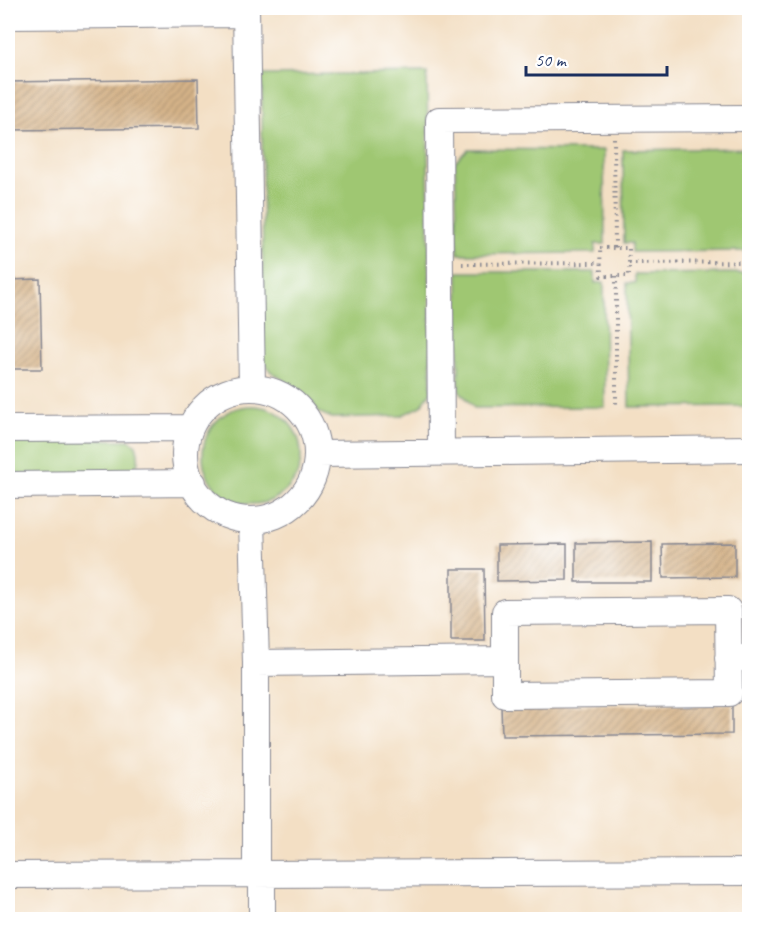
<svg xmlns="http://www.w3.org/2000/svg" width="757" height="927" font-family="Caveat,sans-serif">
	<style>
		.green { fill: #9fc772; stroke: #5d7b68; stroke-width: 1.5 }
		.building { fill: url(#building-hatch) }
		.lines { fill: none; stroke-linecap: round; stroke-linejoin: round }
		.minor-casing { stroke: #878791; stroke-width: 28 }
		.path { stroke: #878791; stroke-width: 4; stroke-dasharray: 1.5 4.5; stroke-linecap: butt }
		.minor { stroke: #fff; stroke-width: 26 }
	</style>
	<defs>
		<pattern id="building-hatch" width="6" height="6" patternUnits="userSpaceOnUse" patternTransform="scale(1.5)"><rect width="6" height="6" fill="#d5b388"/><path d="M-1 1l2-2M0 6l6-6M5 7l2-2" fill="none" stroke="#ac9272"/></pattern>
	</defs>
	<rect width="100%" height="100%" fill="#fff"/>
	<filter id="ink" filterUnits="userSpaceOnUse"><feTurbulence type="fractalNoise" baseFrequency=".0167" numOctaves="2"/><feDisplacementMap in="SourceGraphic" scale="12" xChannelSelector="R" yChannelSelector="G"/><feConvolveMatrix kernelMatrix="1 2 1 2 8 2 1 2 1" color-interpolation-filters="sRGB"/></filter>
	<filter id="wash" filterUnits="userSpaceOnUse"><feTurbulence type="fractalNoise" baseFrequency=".008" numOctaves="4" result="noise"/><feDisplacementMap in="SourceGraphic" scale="24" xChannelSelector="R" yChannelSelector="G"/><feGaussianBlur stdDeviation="1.35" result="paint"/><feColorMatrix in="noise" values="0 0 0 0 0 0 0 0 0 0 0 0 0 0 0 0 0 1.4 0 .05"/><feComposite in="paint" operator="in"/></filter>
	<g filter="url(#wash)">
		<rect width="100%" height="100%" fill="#f3dfc4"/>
		<path class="green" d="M 427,73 L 431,392 L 420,407 L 400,416 L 332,418 L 320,413 L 307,396 L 270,371 L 263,359 L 262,75 Z
			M 749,148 L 749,251 L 632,252 L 632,243 L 624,243 L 623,150 Z
			M 468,149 L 604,150 L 605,244 L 595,244 L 595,253 L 458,254 L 455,162 Z
			M 458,272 L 595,272 L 595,283 L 604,282 L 605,407 L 474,408 L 459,390 Z
			M 749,273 L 749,406 L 629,407 L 627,283 L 635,283 L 635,274 Z
			M203 455a49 49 0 1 1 98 0a49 49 0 1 1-98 0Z
			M 8,438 L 129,440 L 136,445 C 140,457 140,467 129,474 L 8,476 Z"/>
		<g id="blocks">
			<path class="building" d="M 198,79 L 199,128 L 8,130 L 8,82 Z
				M 40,279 L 42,369 L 8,369 L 8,280 Z
				M 652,542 L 652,582 L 576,582 L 576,543 Z
				M 735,543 L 735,577 L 663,578 L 662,544 Z
				M 567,544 L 567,580 L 497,581 L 497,545 Z
				M 451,569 L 484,569 L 485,641 L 451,641 Z
				M 732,704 L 732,734 L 502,736 L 501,706 Z"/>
		</g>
	</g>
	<g filter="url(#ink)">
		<use href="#blocks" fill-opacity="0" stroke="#878791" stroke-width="1.5"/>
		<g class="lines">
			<defs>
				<path id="minor" d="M 246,8 L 252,388
					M 8,16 L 246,14
					M185 454a66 66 0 1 1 132 0a66 66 0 1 1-132 0Z
					M 8,429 L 189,428
					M 441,451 L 439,120 L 750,118
					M 318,454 L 750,449
					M 8,485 L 193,483
					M 252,521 L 256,663 L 256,874
					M 728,610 L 729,693 L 505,695 L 505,612 Z
					M 728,658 L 750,658
					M 256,663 L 505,660
					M 262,874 L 262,920
					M 8,875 L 750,872"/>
			</defs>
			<use href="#minor" class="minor-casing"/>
			<path class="path" d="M 614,138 L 615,248
				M 600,248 L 629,248 L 629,276 L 601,276 Z
				M 629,263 L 750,262
				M 462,264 L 600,263
				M 616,276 L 616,407"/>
			<use href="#minor" class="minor"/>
		</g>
	</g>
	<rect width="757" height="927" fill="none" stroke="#fff" stroke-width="30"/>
	<path d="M526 66v9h141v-9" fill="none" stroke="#1b2f5e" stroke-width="3"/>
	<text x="535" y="66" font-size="18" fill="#1b2f5e" stroke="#ffffff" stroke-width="4.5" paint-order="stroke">50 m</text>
</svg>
